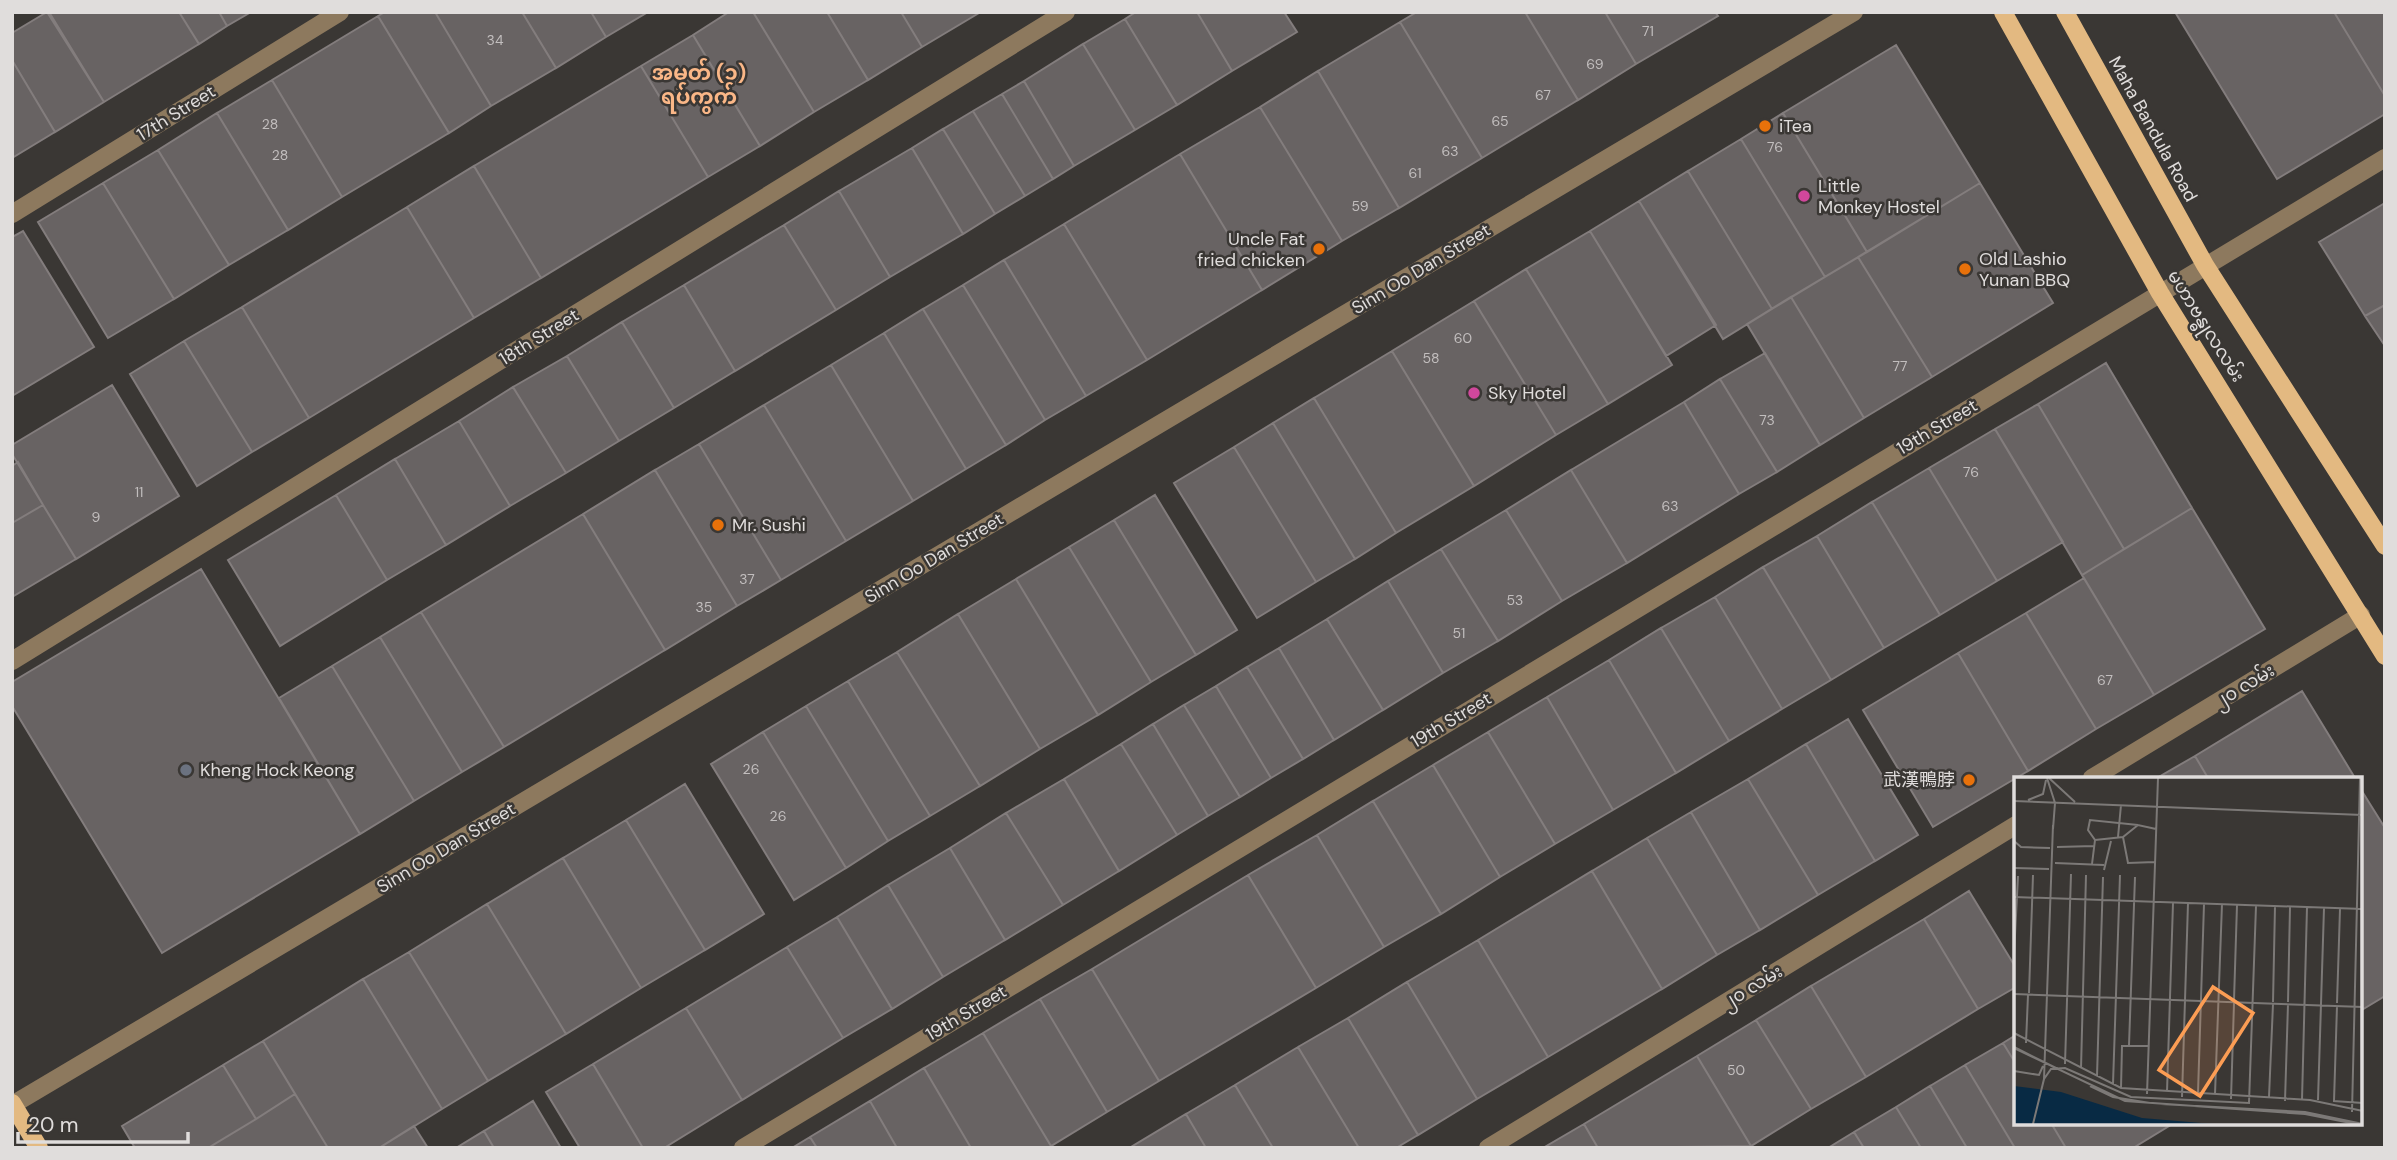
<svg xmlns="http://www.w3.org/2000/svg" width="2397" height="1160" font-family="'DM Sans','Noto Sans SC','Noto Sans Myanmar',sans-serif">
	<style>
		.building { fill: #686363; stroke: #837d7d; stroke-width: 2 }
		.lines { fill: none; stroke-linecap: round; stroke-linejoin: round }
		.minor { stroke: #8d795e; stroke-width: 18 }
		.major { stroke: #e3b981; stroke-width: 18 }
		.food-dot { fill: #e8710a; stroke: #3a3734; stroke-width: 2.5 }
		.hotel-dot { fill: #d1479c; stroke: #3a3734; stroke-width: 2.5 }
		.worship-dot { fill: #6b7280; stroke: #3a3734; stroke-width: 2.5 }
		.labels { text-anchor: middle; dominant-baseline: central; stroke-width: 5; stroke-linejoin: round; paint-order: stroke }
		.number-label { font-size: 14px; fill: #c2bebe }
		.street-label { font-size: 18px; fill: #e0dddc; stroke: #3a3734 }
		.poi-label { font-size: 18px; fill: #e0dddc; stroke: #3a3734; text-anchor: start }
		.quarter-label { font-size: 21px; font-weight: bold; fill: #fab787; stroke: #3a3734 }
		.inset-road { fill: none; stroke: #7c7977; stroke-width: 2 }
		.view { fill: #fc9d54; fill-opacity: 0.15; stroke: #fc9d54; stroke-width: 3.5 }
		.inset-edge { fill: none; stroke: #e0dddc; stroke-width: 3.5 }
	</style>
	<rect width="100%" height="100%" fill="#3a3734"/>
	<path class="building" d="M 47,12 L 104,102 L 55,132 L 12,60 L 12,33 Z
		M 49,12 L 179,12 L 199,44 L 104,102 Z
		M 179,12 L 219,12 L 227,26 L 199,44 Z
		M 219,12 L 251,12 L 227,26 Z
		M 385,12 L 435,12 L 491,106 L 449,133 L 378,16 Z
		M 435,12 L 522,12 L 556,68 L 491,106 Z
		M 522,12 L 591,12 L 606,37 L 556,68 Z
		M 591,12 L 648,12 L 606,37 Z
		M 729,12 L 753,12 L 814,112 L 760,146 L 693,35 Z
		M 753,12 L 827,12 L 868,80 L 814,112 Z
		M 827,12 L 901,12 L 922,47 L 868,80 Z
		M 901,12 L 979,12 L 979,13 L 922,47 Z
		M 1136,12 L 1197,12 L 1232,71 L 1177,105 L 1125,19 Z
		M 1197,12 L 1284,12 L 1297,32 L 1232,71 Z
		M 1417,12 L 1525,12 L 1578,100 L 1482,158 L 1400,22 Z
		M 1525,12 L 1605,12 L 1636,64 L 1578,100 Z
		M 1605,12 L 1715,12 L 1718,16 L 1636,64 Z
		M 2175,12 L 2334,12 L 2385,96 L 2385,114 L 2277,179 Z
		M 2334,12 L 2385,12 L 2385,96 Z
		M 378,16 L 449,133 L 342,197 L 272,80 Z
		M 1125,19 L 1177,105 L 1135,130 L 1083,44 Z
		M 1400,22 L 1482,158 L 1399,208 L 1318,71 Z
		M 693,35 L 760,146 L 708,177 L 641,66 Z
		M 1083,44 L 1135,130 L 1074,166 L 1024,81 Z
		M 1896,45 L 1980,183 L 1867,252 L 1783,113 Z
		M 12,60 L 55,132 L 12,158 Z
		M 641,66 L 708,177 L 541,278 L 474,166 Z
		M 1318,71 L 1399,208 L 1342,241 L 1260,107 Z
		M 272,80 L 342,197 L 288,230 L 217,113 Z
		M 1024,81 L 1074,166 L 1053,179 L 1002,94 Z
		M 1002,94 L 1053,179 L 1025,196 L 973,111 Z
		M 1260,107 L 1342,241 L 1262,290 L 1180,154 Z
		M 973,111 L 1025,196 L 995,214 L 943,129 Z
		M 217,113 L 288,230 L 229,265 L 158,150 Z
		M 1783,113 L 1867,252 L 1825,277 L 1741,139 Z
		M 943,129 L 995,214 L 963,234 L 912,148 Z
		M 1741,139 L 1825,277 L 1772,309 L 1688,171 Z
		M 912,148 L 963,234 L 890,277 L 839,191 Z
		M 158,150 L 229,265 L 174,299 L 103,183 Z
		M 1180,154 L 1262,290 L 1147,360 L 1064,224 Z
		M 474,166 L 541,278 L 474,318 L 407,207 Z
		M 1688,171 L 1772,309 L 1723,339 L 1639,201 Z
		M 103,183 L 174,299 L 108,338 L 38,222 Z
		M 1980,183 L 2053,303 L 1932,377 L 1858,257 Z
		M 839,191 L 890,277 L 836,310 L 784,225 Z
		M 1639,201 L 1716,325 L 1666,356 L 1590,231 Z
		M 2385,203 L 2385,305 L 2365,316 L 2319,242 Z
		M 407,207 L 474,318 L 309,418 L 242,307 Z
		M 1064,224 L 1147,360 L 1086,396 L 1004,260 Z
		M 784,225 L 836,310 L 735,371 L 684,285 Z
		M 23,231 L 94,347 L 12,396 L 12,237 Z
		M 1590,231 L 1672,365 L 1608,404 L 1526,269 Z
		M 1858,257 L 1932,377 L 1864,418 L 1791,297 Z
		M 1004,260 L 1086,396 L 1045,420 L 963,285 Z
		M 1526,269 L 1608,404 L 1556,435 L 1474,301 Z
		M 684,285 L 735,371 L 674,408 L 622,322 Z
		M 963,285 L 1045,420 L 1006,445 L 923,309 Z
		M 1791,297 L 1864,418 L 1820,445 L 1747,324 Z
		M 1474,301 L 1556,435 L 1474,486 L 1392,351 Z
		M 2385,305 L 2385,346 L 2365,316 Z
		M 242,307 L 309,418 L 252,452 L 184,341 Z
		M 923,309 L 1006,445 L 966,469 L 884,333 Z
		M 622,322 L 674,408 L 619,441 L 567,356 Z
		M 884,333 L 966,469 L 913,501 L 831,365 Z
		M 184,341 L 252,452 L 197,486 L 130,374 Z
		M 1392,351 L 1474,486 L 1396,533 L 1314,398 Z
		M 1765,353 L 1820,445 L 1777,472 L 1720,379 Z
		M 567,356 L 619,441 L 566,473 L 513,387 Z
		M 2106,363 L 2192,508 L 2124,549 L 2038,404 Z
		M 831,365 L 913,501 L 846,541 L 764,405 Z
		M 1720,379 L 1777,472 L 1739,494 L 1684,402 Z
		M 112,385 L 179,496 L 76,559 L 12,454 L 12,445 Z
		M 513,387 L 566,473 L 510,506 L 459,421 Z
		M 1314,398 L 1396,533 L 1355,559 L 1273,423 Z
		M 1684,402 L 1739,494 L 1627,563 L 1571,470 Z
		M 2038,404 L 2124,549 L 2082,575 L 1995,429 Z
		M 764,405 L 846,541 L 781,580 L 699,444 Z
		M 459,421 L 510,506 L 446,545 L 395,459 Z
		M 1273,423 L 1355,559 L 1316,582 L 1234,447 Z
		M 1995,429 L 2063,542 L 1997,581 L 1929,468 Z
		M 699,444 L 781,580 L 737,606 L 655,470 Z
		M 1234,447 L 1316,582 L 1257,618 L 1174,483 Z
		M 395,459 L 446,545 L 387,580 L 336,495 Z
		M 18,462 L 43,505 L 12,523 L 12,466 Z
		M 1929,468 L 1997,581 L 1940,615 L 1872,502 Z
		M 655,470 L 737,606 L 665,650 L 583,514 Z
		M 1571,470 L 1627,563 L 1562,601 L 1506,510 Z
		M 336,495 L 387,580 L 280,646 L 228,560 Z
		M 1155,495 L 1237,630 L 1196,655 L 1114,520 Z
		M 1872,502 L 1940,615 L 1884,648 L 1817,536 Z
		M 43,505 L 76,559 L 12,597 L 12,523 Z
		M 2192,508 L 2265,629 L 2154,695 L 2082,575 Z
		M 1506,510 L 1562,601 L 1498,641 L 1441,549 Z
		M 583,514 L 665,650 L 504,747 L 421,612 Z
		M 1114,520 L 1196,655 L 1151,682 L 1069,547 Z
		M 1817,536 L 1884,648 L 1831,680 L 1763,567 Z
		M 1069,547 L 1151,682 L 1098,715 L 1016,579 Z
		M 1441,549 L 1498,641 L 1443,673 L 1388,581 Z
		M 1763,567 L 1831,680 L 1782,709 L 1715,597 Z
		M 201,569 L 360,834 L 162,953 L 12,706 L 12,682 Z
		M 2084,578 L 2154,695 L 2096,729 L 2026,613 Z
		M 1016,579 L 1098,715 L 1040,749 L 958,614 Z
		M 1388,581 L 1443,673 L 1383,710 L 1327,619 Z
		M 1715,597 L 1782,709 L 1729,741 L 1661,628 Z
		M 421,612 L 504,747 L 462,772 L 380,637 Z
		M 2026,613 L 2096,729 L 2028,771 L 1958,653 Z
		M 958,614 L 1040,749 L 980,786 L 897,652 Z
		M 1327,619 L 1383,710 L 1334,740 L 1279,648 Z
		M 1661,628 L 1729,741 L 1676,773 L 1609,660 Z
		M 380,637 L 462,772 L 414,801 L 332,666 Z
		M 1279,648 L 1334,740 L 1303,759 L 1247,667 Z
		M 897,652 L 980,786 L 930,816 L 848,681 Z
		M 1958,653 L 2028,771 L 1933,827 L 1863,710 Z
		M 1609,660 L 1676,773 L 1613,810 L 1547,697 Z
		M 332,666 L 414,801 L 360,834 L 279,698 Z
		M 1247,667 L 1303,759 L 1271,778 L 1216,686 Z
		M 848,681 L 930,816 L 888,841 L 806,706 Z
		M 1216,686 L 1271,778 L 1240,797 L 1184,705 Z
		M 2302,691 L 2355,778 L 2208,778 L 2195,756 Z
		M 1547,697 L 1613,810 L 1555,844 L 1488,732 Z
		M 1184,705 L 1240,797 L 1208,816 L 1153,724 Z
		M 806,706 L 888,841 L 846,868 L 763,732 Z
		M 1848,719 L 1918,835 L 1875,861 L 1806,744 Z
		M 1153,724 L 1208,816 L 1177,835 L 1121,744 Z
		M 763,732 L 846,868 L 794,900 L 711,764 Z
		M 1488,732 L 1555,844 L 1500,877 L 1433,765 Z
		M 1121,744 L 1177,835 L 1119,871 L 1064,779 Z
		M 1806,744 L 1875,861 L 1818,895 L 1748,779 Z
		M 2195,756 L 2208,778 L 2157,778 Z
		M 1433,765 L 1500,877 L 1441,914 L 1373,801 Z
		M 1064,779 L 1119,871 L 1063,905 L 1006,813 Z
		M 1748,779 L 1818,895 L 1760,930 L 1691,812 Z
		M 685,784 L 764,914 L 705,950 L 626,820 Z
		M 2360,788 L 2385,828 L 2385,996 L 2360,1011 Z
		M 1373,801 L 1441,914 L 1384,947 L 1317,835 Z
		M 1691,812 L 1760,930 L 1717,955 L 1647,838 Z
		M 1006,813 L 1063,905 L 1005,940 L 950,848 Z
		M 626,820 L 705,950 L 641,988 L 563,858 Z
		M 1317,835 L 1384,947 L 1316,988 L 1248,875 Z
		M 1647,838 L 1717,955 L 1662,989 L 1592,871 Z
		M 950,848 L 1005,940 L 943,977 L 888,885 Z
		M 563,858 L 641,988 L 566,1034 L 487,904 Z
		M 1592,871 L 1662,989 L 1548,1057 L 1478,940 Z
		M 1248,875 L 1316,988 L 1159,1081 L 1092,969 Z
		M 888,885 L 943,977 L 892,1009 L 837,917 Z
		M 1969,891 L 2016,968 L 2016,987 L 1978,1009 L 1924,919 Z
		M 487,904 L 566,1034 L 488,1081 L 409,952 Z
		M 837,917 L 892,1009 L 843,1038 L 787,947 Z
		M 1924,919 L 1978,1009 L 1866,1077 L 1811,986 Z
		M 1478,940 L 1548,1057 L 1477,1099 L 1407,982 Z
		M 787,947 L 843,1038 L 742,1100 L 686,1008 Z
		M 409,952 L 488,1081 L 442,1109 L 363,979 Z
		M 1092,969 L 1159,1081 L 1107,1112 L 1040,999 Z
		M 363,979 L 442,1109 L 379,1148 L 328,1148 L 263,1041 Z
		M 1407,982 L 1477,1099 L 1418,1135 L 1348,1018 Z
		M 1811,986 L 1866,1077 L 1811,1109 L 1756,1020 Z
		M 1040,999 L 1107,1112 L 1051,1146 L 983,1033 Z
		M 686,1008 L 742,1100 L 664,1148 L 643,1148 L 593,1064 Z
		M 1348,1018 L 1418,1135 L 1396,1148 L 1359,1148 L 1298,1047 Z
		M 1756,1020 L 1811,1109 L 1751,1146 L 1697,1056 Z
		M 983,1033 L 1051,1146 L 1048,1148 L 971,1148 L 924,1068 Z
		M 2016,1035 L 2016,1064 L 2003,1043 Z
		M 263,1041 L 295,1094 L 256,1119 L 223,1065 Z
		M 2003,1043 L 2016,1064 L 2016,1123 L 2051,1123 L 2066,1148 L 2015,1148 L 1965,1065 Z
		M 1298,1047 L 1359,1148 L 1273,1148 L 1235,1085 Z
		M 1697,1056 L 1751,1146 L 1598,1148 L 1584,1124 Z
		M 593,1064 L 643,1148 L 580,1148 L 546,1092 Z
		M 223,1065 L 256,1119 L 208,1148 L 135,1148 L 122,1126 Z
		M 1965,1065 L 2015,1148 L 1967,1148 L 1930,1086 Z
		M 924,1068 L 971,1148 L 897,1148 L 870,1101 Z
		M 1235,1085 L 1273,1148 L 1206,1148 L 1186,1114 Z
		M 1930,1086 L 1967,1148 L 1921,1148 L 1896,1107 Z
		M 295,1094 L 328,1148 L 208,1148 L 256,1119 Z
		M 533,1101 L 561,1148 L 494,1148 L 484,1131 Z
		M 870,1101 L 897,1148 L 817,1148 L 810,1137 Z
		M 1896,1107 L 1921,1148 L 1864,1148 L 1854,1132 Z
		M 1186,1114 L 1206,1148 L 1132,1148 L 1131,1147 Z
		M 2051,1123 L 2174,1123 L 2133,1148 L 2066,1148 Z
		M 1584,1124 L 1598,1148 L 1543,1148 Z
		M 414,1126 L 428,1148 L 379,1148 Z
		M 484,1131 L 494,1148 L 456,1148 Z
		M 1854,1132 L 1864,1148 L 1828,1148 Z
		M 810,1137 L 817,1148 L 792,1148 Z"/>
	<g class="lines">
		<path class="minor" d="M 12,214 L 340,12
			M 12,661 L 1066,12
			M 2092,778 L 2361,615
			M 12,1105 L 1854,12
			M 743,1148 L 2385,158
			M 1488,1148 L 2016,825"/>
		<path class="major" d="M 2003,12 L 2160,293 L 2385,656
			M 2065,12 L 2205,265 L 2385,546
			M 12,1103 L 39,1148"/>
	</g>
	<g class="food-dot">
		<circle cx="1765" cy="126" r="7"/>
		<circle cx="1319" cy="249" r="7"/>
		<circle cx="1965" cy="269" r="7"/>
		<circle cx="718" cy="525" r="7"/>
		<circle cx="1969" cy="780" r="7"/>
	</g>
	<g class="hotel-dot">
		<circle cx="1804" cy="196" r="7"/>
		<circle cx="1474" cy="393" r="7"/>
	</g>
	<circle class="worship-dot" cx="186" cy="770" r="7"/>
	<g class="labels">
		<g class="number-label">
			<text x="1648" y="31">71</text>
			<text x="495" y="40">34</text>
			<text x="1595" y="64">69</text>
			<text x="1543" y="95">67</text>
			<text x="1500" y="121">65</text>
			<text x="270" y="124">28</text>
			<text x="1775" y="147">76</text>
			<text x="1450" y="151">63</text>
			<text x="280" y="155">28</text>
			<text x="1415" y="173">61</text>
			<text x="1360" y="206">59</text>
			<text x="1463" y="338">60</text>
			<text x="1431" y="358">58</text>
			<text x="1900" y="366">77</text>
			<text x="1767" y="420">73</text>
			<text x="1971" y="472">76</text>
			<text x="139" y="492">11</text>
			<text x="1670" y="506">63</text>
			<text x="96" y="517">9</text>
			<text x="747" y="579">37</text>
			<text x="1515" y="600">53</text>
			<text x="704" y="607">35</text>
			<text x="1459" y="633">51</text>
			<text x="2105" y="680">67</text>
			<text x="751" y="769">26</text>
			<text x="778" y="816">26</text>
			<text x="1736" y="1070">50</text>
		</g>
		<g class="street-label">
			<text transform="translate(176 113) rotate(-32)">17th Street</text>
			<text transform="translate(2153 129) rotate(61)">Maha Bandula Road</text>
			<text transform="translate(1421 269) rotate(-31)">Sinn Oo Dan Street</text>
			<text transform="translate(2206 326) rotate(58)">မဟာဗန္ဓုလလမ်း</text>
			<text transform="translate(539 337) rotate(-32)">18th Street</text>
			<text transform="translate(1937 427) rotate(-31)">19th Street</text>
			<text transform="translate(934 558) rotate(-31)">Sinn Oo Dan Street</text>
			<text transform="translate(2244 686) rotate(-31)">၂၀ လမ်း</text>
			<text transform="translate(1451 720) rotate(-31)">19th Street</text>
			<text transform="translate(446 848) rotate(-31)">Sinn Oo Dan Street</text>
			<text transform="translate(1752 987) rotate(-31)">၂၀ လမ်း</text>
			<text transform="translate(966 1013) rotate(-31)">19th Street</text>
		</g>
		<g class="poi-label">
			<text x="1779" y="126">iTea</text>
			<text x="1818" y="186">Little<tspan x="1818" dy="21">Monkey Hostel</tspan></text>
			<text x="1305" y="239" text-anchor="end">Uncle Fat<tspan x="1305" dy="21">fried chicken</tspan></text>
			<text x="1979" y="259">Old Lashio<tspan x="1979" dy="21">Yunan BBQ</tspan></text>
			<text x="1488" y="393">Sky Hotel</text>
			<text x="732" y="525">Mr. Sushi</text>
			<text x="200" y="770">Kheng Hock Keong</text>
			<text x="1955" y="780" text-anchor="end">武漢鴨脖</text>
		</g>
		<g class="quarter-label">
			<text x="699" y="73">အမှတ် (၁)<tspan x="699" dy="24">ရပ်ကွက်</tspan></text>
		</g>
	</g>
	<g transform="translate(2014 777)">
		<rect width="348" height="348" fill="#3a3734"/>
		<path d="M 0,309 L 47,315 L 128,341 L 199,347 L 0,347 Z" fill="#082a44"/>
		<path class="inset-road" d="M 33,1 L 41,26M 35,1 L 61,25M 14,23 L 29,17 L 32,3M 0,24 L 349,38M 39,52 L 41,26M 104,60 L 107,28M 109,60 L 114,86 L 141,85M 81,63 L 109,60 L 124,48 L 142,52M 0,64 L 7,70 L 36,71M 43,70 L 80,69M 41,86 L 90,88M 78,87 L 81,63 L 74,53 L 76,43 L 124,48M 0,91 L 35,92M 90,93 L 97,64M 0,120 L 349,132M 0,178 L 4,99M 15,216 L 19,98M 0,217 L 349,230M 220,223 L 223,128M 259,225 L 261,129M 274,225 L 276,130M 323,226 L 326,132M 0,256 L 107,311 L 296,323 L 349,334M 12,266 L 14,218M 115,268 L 121,100M 0,270 L 42,291M 0,271 L 111,324 L 291,337 L 342,347M 51,287 L 57,97M 67,292 L 72,98M 0,294 L 25,298 L 29,289M 83,299 L 89,100M 30,302 L 37,292 L 51,291 L 117,320 L 235,326 L 242,129M 99,307 L 106,98M 76,309 L 99,320 L 136,326M 107,311 L 108,269 L 135,269M 153,315 L 159,126M 184,316 L 190,127M 133,317 L 144,1M 201,317 L 208,127M 168,320 L 174,126M 255,320 L 259,227M 217,322 L 220,226M 288,323 L 293,130M 304,323 L 310,131M 271,324 L 274,227M 319,324 L 349,326M 320,324 L 323,229M 147,327 L 291,335 L 349,347M 338,335 L 346,1M 19,347 L 30,302 L 39,48"/>
		<path class="view" d="M 199,210 L 239,236 L 186,319 L 145,293 Z"/>
		<rect width="348" height="348" class="inset-edge"/>
	</g>
	<rect width="2397" height="1160" fill="none" stroke="#e0dddc" stroke-width="28"/>
	<path d="M18 1132v10h170v-10" fill="none" stroke="#e0dddc" stroke-width="3.5"/>
	<text x="28" y="1132" font-size="21" fill="#e0dddc" stroke="#3a3734" stroke-width="5" paint-order="stroke">20 m</text>
</svg>
